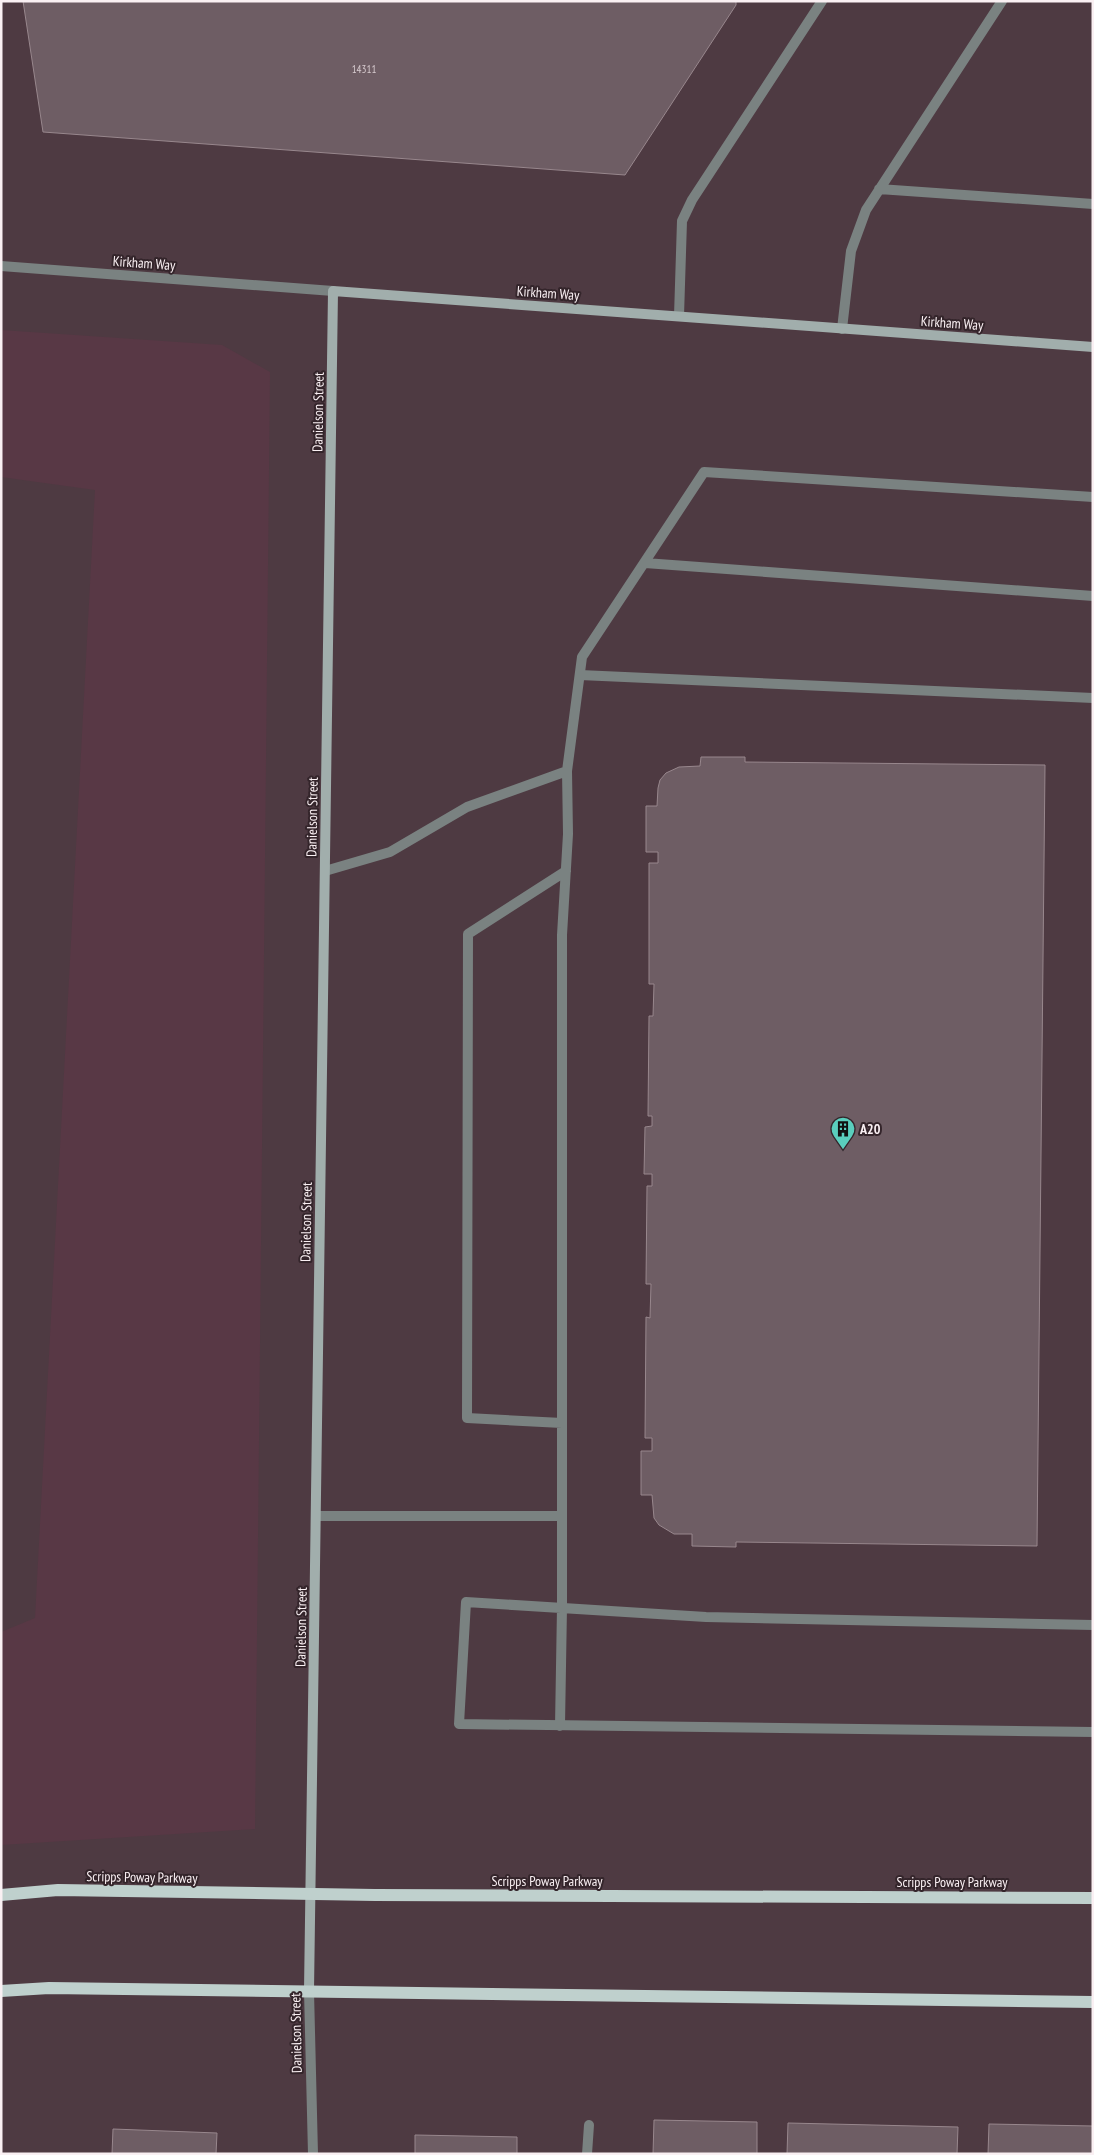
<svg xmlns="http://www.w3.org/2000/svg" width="1094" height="2155" font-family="'PT Sans Narrow',sans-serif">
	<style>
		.built { fill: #4e3a42 }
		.green { fill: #583845 }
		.building { fill: #6e5d64; stroke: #98878d }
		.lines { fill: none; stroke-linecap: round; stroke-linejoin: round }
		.service { stroke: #7a8281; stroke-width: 10 }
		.minor { stroke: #7a8281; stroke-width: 10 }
		.tertiary { stroke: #7a8281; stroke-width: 10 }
		.secondary { stroke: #a1aeac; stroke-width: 10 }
		.primary { stroke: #bfd0cd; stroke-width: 12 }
		.labels { text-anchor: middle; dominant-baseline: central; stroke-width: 4; stroke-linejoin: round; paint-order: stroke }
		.number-label { font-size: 11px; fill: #d7cbcf }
		.street-label { font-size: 14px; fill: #faf0f3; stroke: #34252b }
		.poi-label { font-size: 14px; font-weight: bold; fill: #faf0f3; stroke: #34252b; text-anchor: start }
	</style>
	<rect width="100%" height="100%" fill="#3e2f35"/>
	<path class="built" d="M 1,1 L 1093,1 L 1093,2154 L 1,2154 Z"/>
	<path class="green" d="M 1,330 L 222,345 L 270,372 L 255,1829 L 1,1845 L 1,1632 L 35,1618 L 95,490 L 1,477 Z"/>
	<path class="building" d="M 23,1 L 736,1 L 736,5 L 625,175 L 43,132 Z
		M 701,757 L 745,757 L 745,762 L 1045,765 L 1037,1546 L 736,1542 L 736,1547 L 692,1546 L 692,1534 L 674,1534 L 659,1525 L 654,1518 L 652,1495 L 641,1495 L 641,1451 L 652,1451 L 652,1438 L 645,1438 L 646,1317 L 650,1318 L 651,1284 L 646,1284 L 647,1186 L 652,1186 L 652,1174 L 644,1174 L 645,1127 L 652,1126 L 652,1116 L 648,1116 L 649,1016 L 653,1016 L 654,984 L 649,984 L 649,863 L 658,863 L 658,852 L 646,852 L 646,806 L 657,806 L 658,788 L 660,780 L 666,773 L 679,767 L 700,766 Z
		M 654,2120 L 757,2122 L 757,2154 L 653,2154 Z
		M 788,2123 L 958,2127 L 957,2154 L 787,2154 Z
		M 989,2124 L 1093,2126 L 1093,2154 L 988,2154 Z
		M 113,2129 L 217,2133 L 216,2154 L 112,2154 Z
		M 415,2135 L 517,2137 L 517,2154 L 415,2154 Z"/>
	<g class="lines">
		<path class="service" d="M 879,189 L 1093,204
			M 679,316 L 682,221 L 692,200 L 822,1
			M 842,329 L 851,251 L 866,210 L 1002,1
			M 645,563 L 1093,596
			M 580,675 L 1093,698
			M 567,771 L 582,657 L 704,472 L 1093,497
			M 325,871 L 390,852 L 467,807 L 567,771 L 568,834 L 562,935 L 562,1607 L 560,1726
			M 562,1423 L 467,1418 L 468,934 L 566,871
			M 316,1516 L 562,1516
			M 1093,1625 L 706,1617 L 466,1602 L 459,1724 L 1093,1732
			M 587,2154 L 589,2125"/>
		<path class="minor" d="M 1,266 L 333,291"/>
		<path class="tertiary" d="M 309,1991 L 313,2154"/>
		<path class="secondary" d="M 309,1991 L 333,291 L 1093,347"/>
		<path class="primary" d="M 1,1895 L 58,1890 L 375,1895 L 1093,1898
			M 1,1991 L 49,1988 L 1093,2002"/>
	</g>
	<defs>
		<symbol id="building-pin" viewBox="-11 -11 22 30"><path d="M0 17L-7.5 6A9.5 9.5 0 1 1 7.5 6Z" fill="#5acebd" stroke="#34252b"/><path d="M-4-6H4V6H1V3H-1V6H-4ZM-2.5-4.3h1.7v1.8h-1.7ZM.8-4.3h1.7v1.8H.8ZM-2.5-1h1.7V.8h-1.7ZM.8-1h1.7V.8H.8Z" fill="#111"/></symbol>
	</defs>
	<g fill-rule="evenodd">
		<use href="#building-pin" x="829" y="1115" width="28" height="38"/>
	</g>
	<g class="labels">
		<g class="number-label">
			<text x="364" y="69">14311</text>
		</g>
		<g class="street-label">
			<text transform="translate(144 263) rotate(4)">Kirkham Way</text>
			<text transform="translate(548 293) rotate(4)">Kirkham Way</text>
			<text transform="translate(952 323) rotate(4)">Kirkham Way</text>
			<text transform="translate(318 412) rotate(-89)">Danielson Street</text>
			<text transform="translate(312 817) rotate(-89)">Danielson Street</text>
			<text transform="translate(306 1222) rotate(-89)">Danielson Street</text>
			<text transform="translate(301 1627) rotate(-89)">Danielson Street</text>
			<text transform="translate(142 1877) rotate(1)">Scripps Poway Parkway</text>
			<text x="547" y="1881">Scripps Poway Parkway</text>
			<text x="952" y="1882">Scripps Poway Parkway</text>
			<text transform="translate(296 2033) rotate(-91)">Danielson Street</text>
		</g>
		<g class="poi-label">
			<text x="860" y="1129">A20</text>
		</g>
	</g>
	<rect width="1094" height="2155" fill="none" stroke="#faf0f3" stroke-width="5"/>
</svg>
